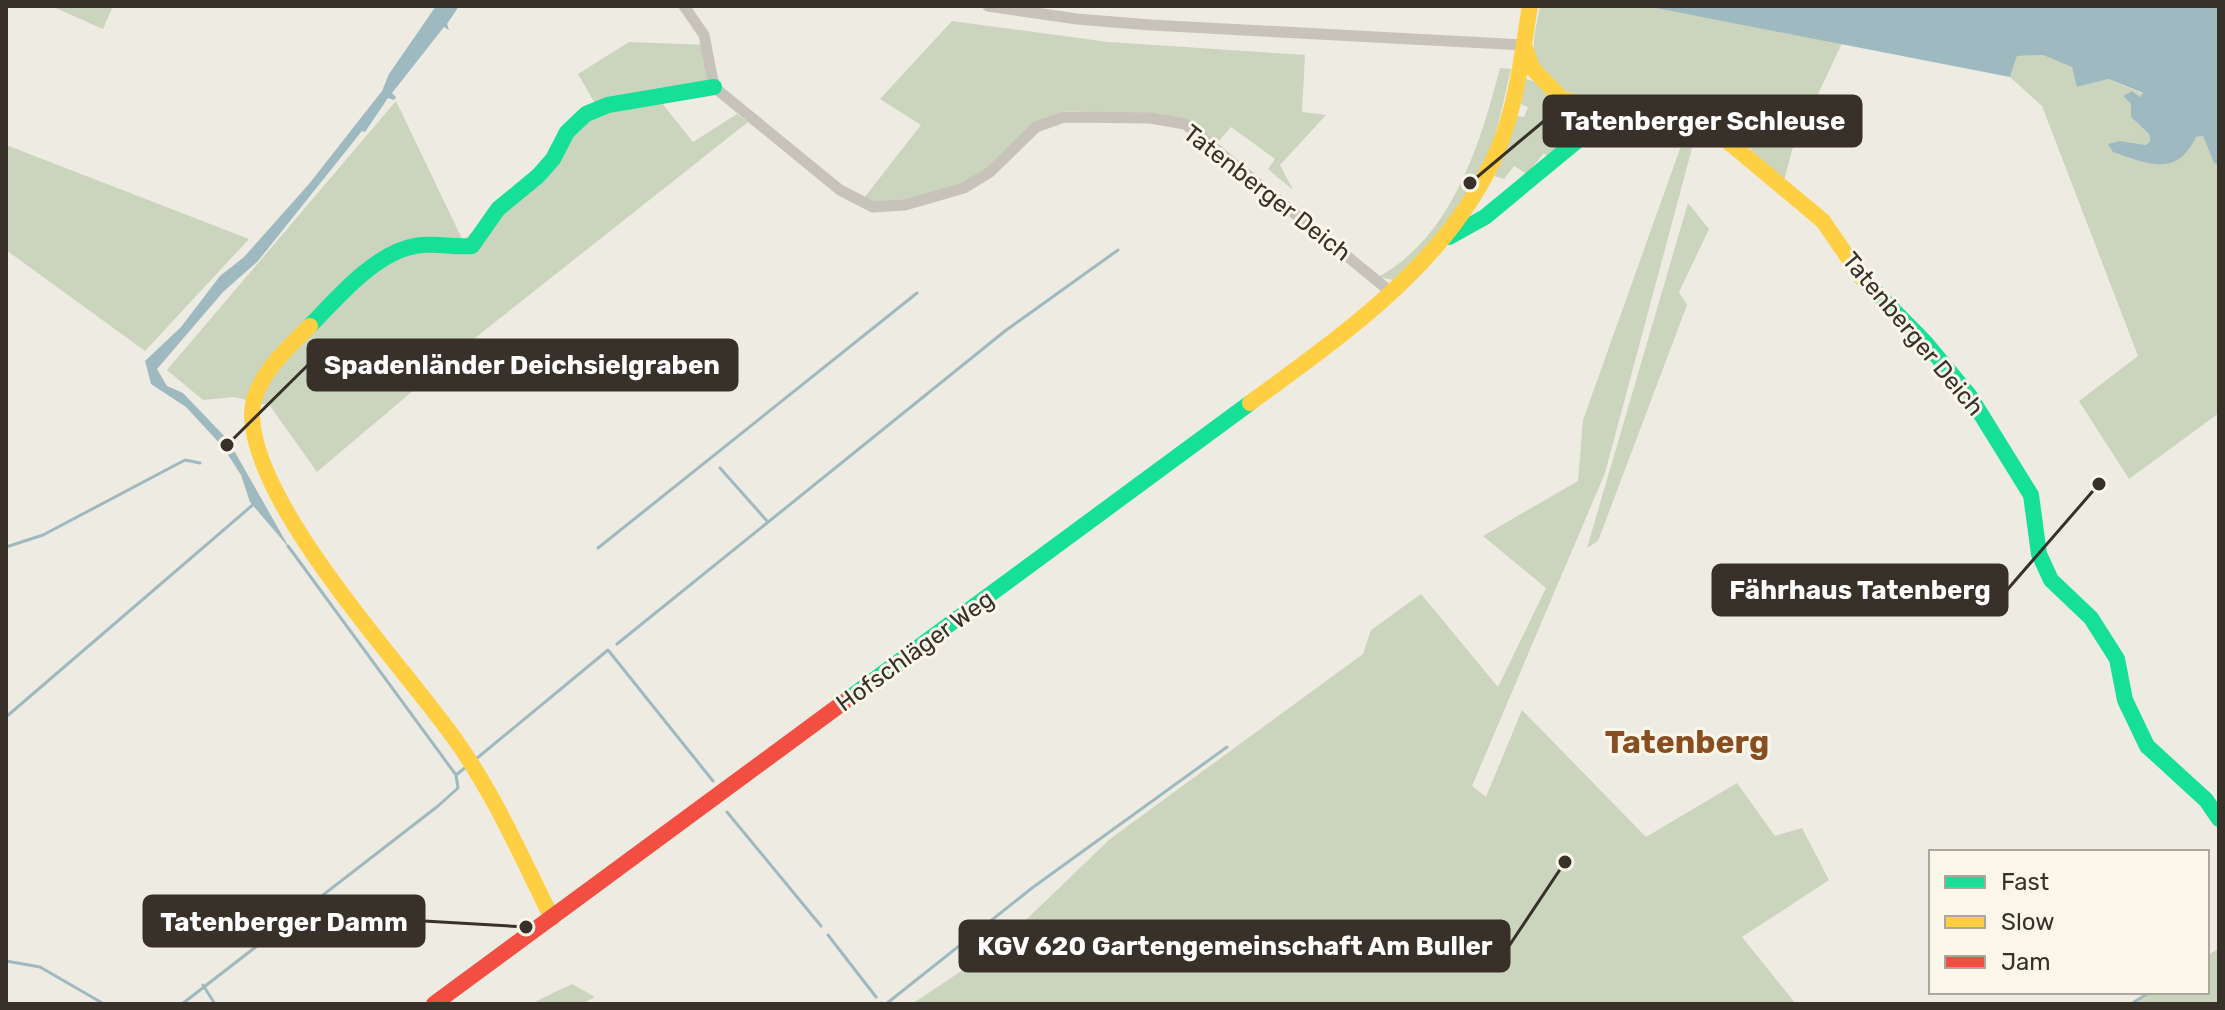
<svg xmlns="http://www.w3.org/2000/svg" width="2225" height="1010" font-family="Rubik,sans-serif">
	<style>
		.green { fill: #cbd4bc }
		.water { fill: #9eb9bf }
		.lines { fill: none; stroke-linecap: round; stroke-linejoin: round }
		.stream { stroke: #9eb9bf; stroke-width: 3 }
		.street { stroke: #c7c3bb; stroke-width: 11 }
		.fast { stroke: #16e098; stroke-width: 16 }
		.slow { stroke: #ffcf43; stroke-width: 16 }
		.jam { stroke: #f24e42; stroke-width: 16 }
		.labels { text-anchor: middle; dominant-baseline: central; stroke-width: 6; stroke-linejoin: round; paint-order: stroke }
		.street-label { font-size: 24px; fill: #383129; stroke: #faf6ea }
		.district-label { font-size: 32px; font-weight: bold; fill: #884d21; stroke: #faf6ea }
		.leader { fill: none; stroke: #383129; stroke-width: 3 }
		.callout-dot { fill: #383129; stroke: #faf6ea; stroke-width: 3 }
		.callout { fill: #383129; stroke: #383129; stroke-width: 3 }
		.callout-label { font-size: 26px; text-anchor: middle; font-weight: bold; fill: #fff }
	</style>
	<rect width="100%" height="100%" fill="#eeebe2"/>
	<path class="green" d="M 51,6 L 112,6 L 112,8 L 103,29 Z
		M 1540,6 L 1646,6 L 1842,43 L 1792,150 L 1784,181 C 1762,162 1734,128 1707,119 C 1661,103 1542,118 1534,49 C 1533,35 1538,20 1540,6 Z
		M 952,21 L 1108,42 L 1305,55 L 1302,112 L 1326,115 L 1280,165 L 1293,190 L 1268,169 L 1275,159 L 1231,127 L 1216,144 L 1153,115 L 1066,111 L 1033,125 L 987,169 L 961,184 L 905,200 L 871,203 L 864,198 L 921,125 L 880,99 Z
		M 629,42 L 708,45 L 720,84 L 661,102 L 693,142 L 737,114 L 748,122 L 480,334 L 317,472 L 270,406 L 234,397 L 203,400 L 167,370 L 396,101 L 463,241 L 522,183 L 583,113 L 597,107 L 578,74 Z
		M 2043,55 L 2073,67 L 2078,87 L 2109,79 L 2143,94 L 2140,97 L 2132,91 L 2123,96 L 2131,104 L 2131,117 L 2149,134 L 2150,141 L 2146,145 L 2120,141 L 2113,152 L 2203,136 L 2214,162 L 2219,165 L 2219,413 L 2129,479 L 2079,401 L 2138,356 L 2042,106 L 2010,77 L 2017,56 Z
		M 1500,68 L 1511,69 C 1505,93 1501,117 1493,141 C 1476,196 1434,241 1393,280 L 1378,277 C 1452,237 1480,145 1500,68 Z
		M 1526,79 L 1535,82 L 1555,102 L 1554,122 L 1573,135 L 1548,157 L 1544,153 L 1527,174 L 1514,166 L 1504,179 L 1494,176 L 1517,116 L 1524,117 L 1528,107 L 1521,104 Z
		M 1686,132 L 1695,137 L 1605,473 L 1472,786 L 1486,797 L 1522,710 L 1646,837 L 1737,783 L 1775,836 L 1802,828 L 1829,880 L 1742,937 L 1796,1004 L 912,1004 L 1000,945 L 1110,839 L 1363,654 L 1371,630 L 1421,594 L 1498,687 L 1546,588 L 1483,536 L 1578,481 L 1583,420 Z
		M 6,145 L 249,239 L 145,351 L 6,250 Z
		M 1688,203 L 1709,229 L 1679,292 L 1687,305 L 1598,541 L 1587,548 Z
		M 2219,948 L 2219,1004 L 2131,1004 L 2150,992 L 2207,992 L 2207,956 Z
		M 572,984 L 595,997 L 582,1004 L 530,1004 Z"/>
	<path class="water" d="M 436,6 L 459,6 L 447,24 L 449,30 L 444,27 L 392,93 L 396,97 L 394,100 L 388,98 L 365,132 L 362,131 L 258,261 L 223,292 L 157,369 L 167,386 L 183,393 L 228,440 L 290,549 L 250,502 L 241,475 L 223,447 L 186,407 L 151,384 L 145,361 L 181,327 L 220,276 L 244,257 L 309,184 L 382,91 L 389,74 Z
		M 1646,6 L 2219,6 L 2219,165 L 2214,163 L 2203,136 L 2196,137 C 2176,178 2149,164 2113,152 L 2108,144 L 2120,141 L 2146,145 L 2150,141 L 2149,134 L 2131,117 L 2131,104 L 2123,96 L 2132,91 L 2140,97 L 2143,93 L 2109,79 L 2077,87 L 2072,67 L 2043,55 L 2017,56 L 2010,77 Z"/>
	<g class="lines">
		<path class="stream" d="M 720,468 L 768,522
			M 288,546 L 456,775
			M 6,547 L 43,535 L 185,460 L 200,463
			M 598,548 L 917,293
			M 617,644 L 1005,331 L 1118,250
			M 6,717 L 255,503
			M 476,759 L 608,650 L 713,781
			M 727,812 L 821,926
			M 828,935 L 876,997
			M 6,961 L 40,967 L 104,1004
			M 203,985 L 215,1004
			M 881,1003 L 882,1004
			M 182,1004 L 438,806 L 458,788 L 456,775 L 466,767
			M 886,1004 L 1032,888 L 1227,747
			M 2131,1004 L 2150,992"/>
		<path class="street" d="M 684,6 L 704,35 L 714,87 L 840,190 L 873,207 L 905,205 L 964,188 L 990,172 L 1036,127 L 1064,117 L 1150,118 L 1185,124 L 1392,293
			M 988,6 L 1077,19 L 1151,25 L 1524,45"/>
		<path class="fast" d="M 1449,237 L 1485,217 L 1595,126 L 1606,111
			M 1862,278 L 1925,342 L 1969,395 L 2031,495 L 2039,554 L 2051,580 L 2091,618 L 2117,659 L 2125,700 L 2147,746 L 2206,800 L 2219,819
			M 310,326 C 337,298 375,253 415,246 C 434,242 453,248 472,246 L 498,209 L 538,176 L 553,159 L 567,132 L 586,114 L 608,105 L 714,87
			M 844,702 L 1250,403"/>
		<path class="slow" d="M 1526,50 L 1532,68 L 1562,99 L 1620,114 L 1688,123 L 1719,134 L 1823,221 L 1862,278
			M 310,326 C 287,348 251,381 252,416 C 255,509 402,664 457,742 C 495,796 522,858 552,918
			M 1250,403 C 1344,334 1452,260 1498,149 C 1517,104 1522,54 1530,6"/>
		<path class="jam" d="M 434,1004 L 844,702"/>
	</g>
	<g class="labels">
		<g class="street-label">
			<text transform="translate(1267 193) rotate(38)">Tatenberger Deich</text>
			<text transform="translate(1913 334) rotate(50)">Tatenberger Deich</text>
			<text transform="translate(915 651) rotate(-36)">Hofschläger Weg</text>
		</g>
		<g class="district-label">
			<text x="1687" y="742">Tatenberg</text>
		</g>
	</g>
	<path class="leader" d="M1470 183L1544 121M227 445L308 365M2099 484L2007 590M526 927L424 921M1565 862L1509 946"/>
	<g class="callout-dot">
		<circle cx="1470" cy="183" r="8"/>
		<circle cx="227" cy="445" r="8"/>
		<circle cx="2099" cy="484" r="8"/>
		<circle cx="526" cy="927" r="8"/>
		<circle cx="1565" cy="862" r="8"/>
	</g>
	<g class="callout">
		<rect x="1544" y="96" width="317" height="50" rx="8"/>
		<rect x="308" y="340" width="429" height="50" rx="8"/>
		<rect x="1713" y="565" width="294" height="50" rx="8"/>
		<rect x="144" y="896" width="280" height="50" rx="8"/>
		<rect x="960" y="921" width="549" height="50" rx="8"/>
	</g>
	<g class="callout-label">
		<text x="1703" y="130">Tatenberger Schleuse</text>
		<text x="522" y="374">Spadenländer Deichsielgraben</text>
		<text x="1860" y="599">Fährhaus Tatenberg</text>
		<text x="284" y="931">Tatenberger Damm</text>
		<text x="1235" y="955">KGV 620 Gartengemeinschaft Am Buller</text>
	</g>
	<rect width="2225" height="1010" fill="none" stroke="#383129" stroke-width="16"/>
	<rect x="1929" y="850" width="280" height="144" fill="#faf6ea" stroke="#aca79d" stroke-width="2"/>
	<rect x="1945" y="876" width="40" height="12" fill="#16e098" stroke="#aca79d" stroke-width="2"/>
	<text x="2001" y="890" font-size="24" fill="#383129">Fast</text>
	<rect x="1945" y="916" width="40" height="12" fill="#ffcf43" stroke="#aca79d" stroke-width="2"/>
	<text x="2001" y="930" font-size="24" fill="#383129">Slow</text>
	<rect x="1945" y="956" width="40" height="12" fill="#f24e42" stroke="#aca79d" stroke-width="2"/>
	<text x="2001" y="970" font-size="24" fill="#383129">Jam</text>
</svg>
